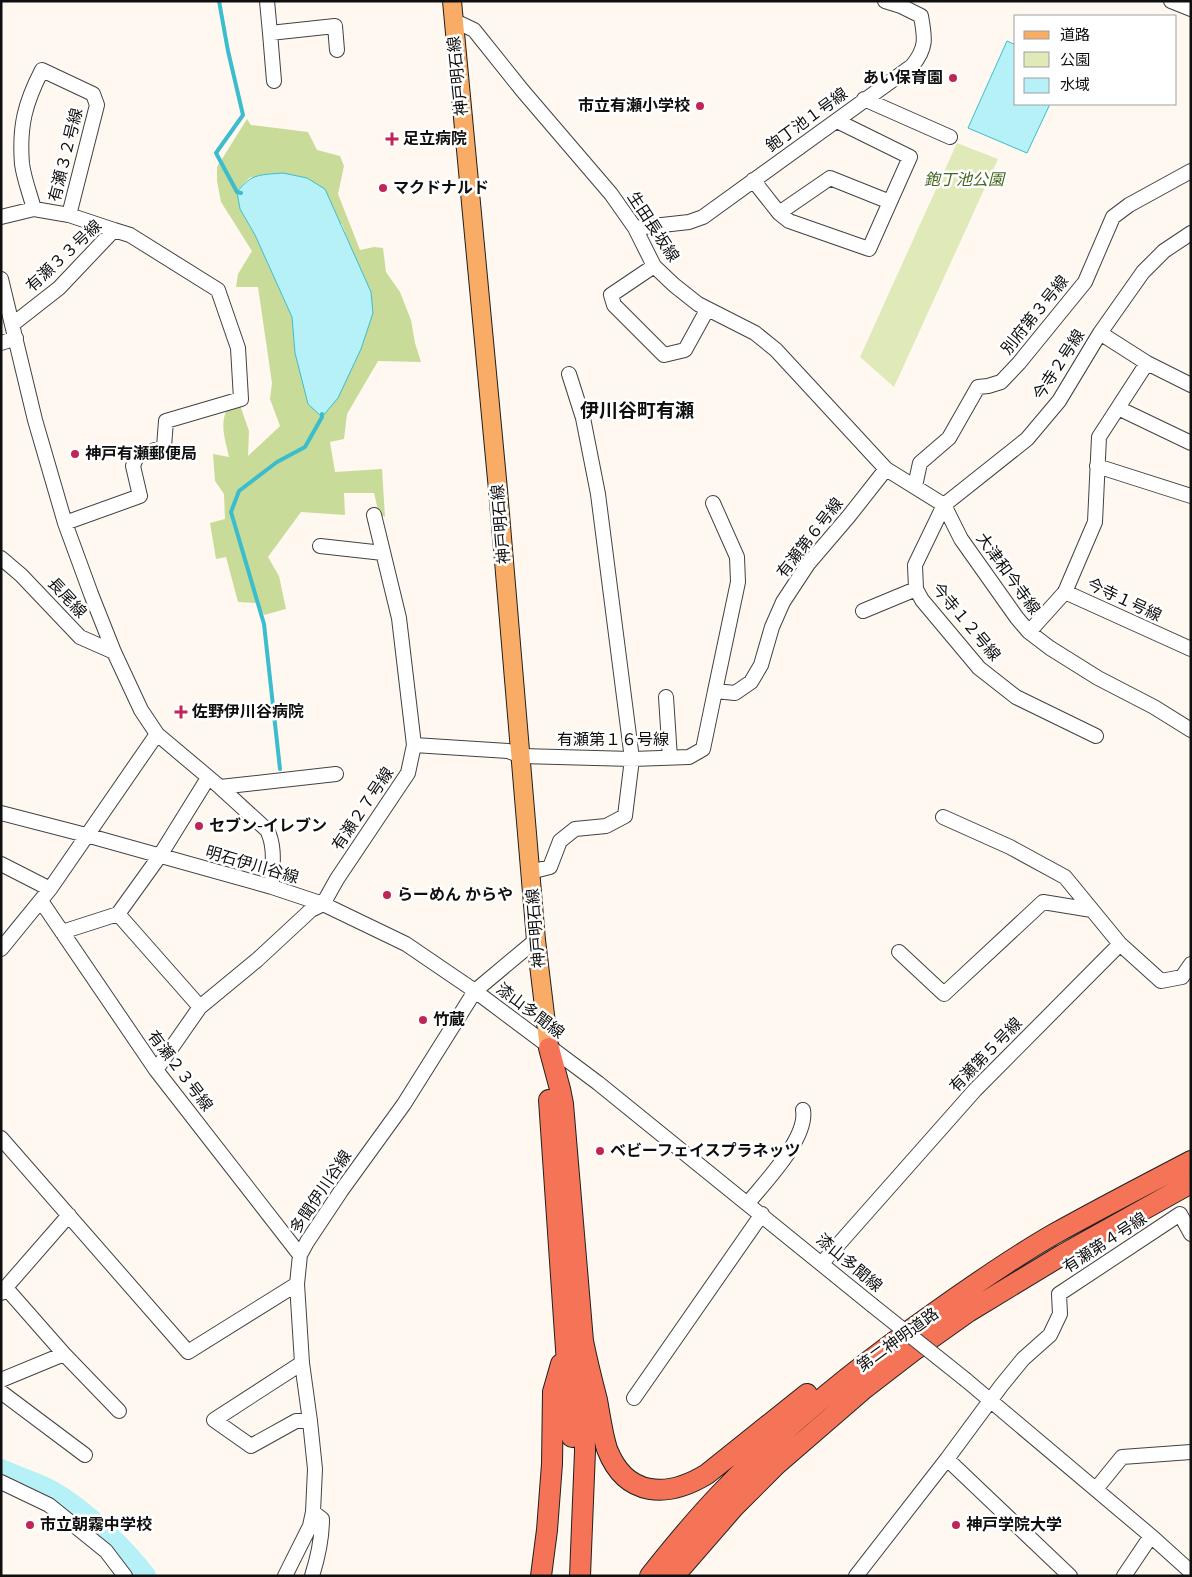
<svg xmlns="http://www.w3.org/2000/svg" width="1192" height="1577" font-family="Spectral,'Noto Sans JP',serif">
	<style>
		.green { fill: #e0eab9 }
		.forest { fill: #c9db98; fill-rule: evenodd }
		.water { fill: #b5f1f7; stroke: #3bbdce }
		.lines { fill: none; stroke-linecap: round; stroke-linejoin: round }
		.stream { stroke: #3bbdce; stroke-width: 4 }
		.river { stroke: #b5f1f7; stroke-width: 22 }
		.minor-casing { stroke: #424242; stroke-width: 16 }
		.major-casing { stroke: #202020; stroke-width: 20 }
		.highway-casing { stroke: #202020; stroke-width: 22 }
		.minor { stroke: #fff; stroke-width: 14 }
		.major { stroke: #f9ac66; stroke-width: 18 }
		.highway { stroke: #f57458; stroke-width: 20 }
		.minor-bridge-casing { stroke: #424242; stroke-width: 16; stroke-linecap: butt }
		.minor-bridge { stroke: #fff; stroke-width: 14 }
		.poi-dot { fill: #c02558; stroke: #fff; stroke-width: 2 }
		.labels { text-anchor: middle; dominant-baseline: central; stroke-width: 5; stroke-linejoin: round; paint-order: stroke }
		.street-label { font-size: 16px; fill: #0f0f0f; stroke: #fff }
		.poi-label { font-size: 16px; font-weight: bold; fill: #0f0f0f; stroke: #fff; text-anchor: start }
		.park-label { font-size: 16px; font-style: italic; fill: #42671e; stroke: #fff }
		.quarter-label { font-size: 19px; font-weight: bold; fill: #0f0f0f; stroke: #fff }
	</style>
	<rect width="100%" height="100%" fill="#fff8f0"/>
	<path class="green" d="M 957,143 L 998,159 L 894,387 L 860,357 Z"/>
	<path class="forest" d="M 247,119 L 251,125 L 308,132 L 317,150 L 340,156 L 344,166 L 338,194 L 360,250 L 374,247 L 383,248 L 386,272 L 400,292 L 411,320 L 415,343 L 421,362 L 378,361 L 347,414 L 344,439 L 330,442 L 335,472 L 382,469 L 385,517 L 379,514 L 374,493 L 344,493 L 345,515 L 301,512 L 268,557 L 279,576 L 286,609 L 264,615 L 258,603 L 238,602 L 226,557 L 216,559 L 210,523 L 225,519 L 224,494 L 215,481 L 213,454 L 229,457 C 225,438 219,424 228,407 L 240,405 L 249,431 L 248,456 L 280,426 L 270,399 L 272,383 L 258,287 L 236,287 L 238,274 L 252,251 L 221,202 L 217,181 L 217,167 ZM 251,177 L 342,224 L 351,250 L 295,353 L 292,317 L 255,235 L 240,209 L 237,192 L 245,182 Z"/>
	<path class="water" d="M 1007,41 L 1016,45 L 1016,104 L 1050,104 L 1027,153 L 968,128 Z
		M 283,173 L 307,178 L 325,189 L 371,292 L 373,313 L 361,349 L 338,398 L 322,417 L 308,404 L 295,353 L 292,317 L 255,235 L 240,209 L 237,192 C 252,173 260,175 283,173 Z"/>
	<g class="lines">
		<path class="stream" d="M 219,1 L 228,51 L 243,115 L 216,153 L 237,192 L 241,193
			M 280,769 L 264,624 L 231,512 L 239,491 L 277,462 L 305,447 L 322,417 L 322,414"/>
		<path class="river" d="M 1,1470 C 16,1477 33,1482 47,1489 C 80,1506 123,1547 145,1576"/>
		<defs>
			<path id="minor" d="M 267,1 L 270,33 L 335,26 L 337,50
				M 1171,1 L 1191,9
				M 453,20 L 474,30 L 522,90 L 611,194 L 635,228 L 654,266 L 674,285 L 698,304 L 755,333 L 776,350 L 886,469 L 944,505 L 961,539 L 1017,618 L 1029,632 L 1050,648 L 1098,678 L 1154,707 L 1191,730
				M 270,33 L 274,81
				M 864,99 L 950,137
				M 753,180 L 779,213 L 789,221 L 869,249 L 910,157 L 837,121
				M 34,209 C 30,194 24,179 22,164 C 19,126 25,103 42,70 L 93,94 L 97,105 L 69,215
				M 779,213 L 830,178 L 890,202
				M 1,217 L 34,209 L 69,215 L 114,230
				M 635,228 L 689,222 L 703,217 L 912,66 C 927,48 925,38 921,16 L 901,6 L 885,1
				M 654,266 L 611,295 L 614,305 L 664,355 L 685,350 L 707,310
				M 1,279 L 35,420 L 65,523 L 91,594 L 114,652 L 141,710 L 157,734 L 220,787 L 267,830 C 276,847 272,868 272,887
				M 13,324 L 59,288 L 114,230 L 130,235 L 218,290 L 238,348 L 241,399 L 166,421 L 164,447 L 137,456 L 133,466 L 140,496 L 65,523
				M 1100,333 L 1147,363 L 1191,385
				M 1,343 L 16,338
				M 1118,408 L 1191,443
				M 1097,466 L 1191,496
				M 915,486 L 920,463 L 949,438 L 978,387 L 988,386 L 1001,382 L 1019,363 L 1085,282 L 1113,217 L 1129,205 L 1191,171
				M 713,503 L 737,557 L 738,582 L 715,691
				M 374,515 L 399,618 L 414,745
				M 320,546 L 383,553
				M 1,558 L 21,575 L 80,637 L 114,652
				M 1065,592 L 1191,649
				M 863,611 L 916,589
				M 1029,632 L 1065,592 L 1095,522 L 1099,437 L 1147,363
				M 666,697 L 670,758
				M 1096,736 L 1016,697 L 979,668 L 922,600 L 916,589 L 915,565 L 944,505 L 1027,439 L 1059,401 L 1100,333 L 1143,272 L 1164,251 L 1191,233
				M 220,787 L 336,774
				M 1,813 L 86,835 L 272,887 L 323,904 L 406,944 L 475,991 L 598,1083 L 872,1305
				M 943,817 L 1010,847 L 1065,877 L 1120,944
				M 1,864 L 50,889
				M 530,872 L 550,867 L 560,841 L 575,829 L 606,826 L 625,816 L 632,759 L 598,494 L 583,418 L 569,374
				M 41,901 L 156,1070 L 300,1255
				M 118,914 L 200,1007
				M 62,932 L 118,914 L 159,857 L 208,778
				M 1,949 L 50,889 L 157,734
				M 899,952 L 944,994 L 1043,902 L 1092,910
				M 156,1070 L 200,1007 L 257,960 L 311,910 L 323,904 L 337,879 L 408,773 L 414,745 L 508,751 L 521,756 L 632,759 L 689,757 L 703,749 L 715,691 L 735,693 L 751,682 L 761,665 L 772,627 L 783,602 L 808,564 L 849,516 L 886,469
				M 1,1138 L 188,1352 L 297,1284
				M 748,1203 C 765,1182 808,1138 803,1110
				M 822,1263 L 975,1090 L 1120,944 L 1161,981 L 1182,977 L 1191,964
				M 6,1288 L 64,1354
				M 1,1293 L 69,1215
				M 302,1363 L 214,1420 L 251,1446 L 296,1421 L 310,1421
				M 1,1380 L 64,1354 L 119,1411
				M 966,1380 L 1151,1536 L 1191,1572
				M 1,1392 L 85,1455
				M 634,1398 L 762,1214
				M 947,1459 L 1070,1576
				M 1,1482 L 49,1505 L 106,1551 L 125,1576
				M 1096,1489 L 1122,1457 L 1191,1452
				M 285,1576 L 310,1526 L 313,1512 L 315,1469 L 310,1421 L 302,1363 L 297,1284 L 300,1255 L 307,1242 L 341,1191 L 404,1104 L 475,991 L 536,940
				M 312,1576 C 318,1557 322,1538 322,1519 L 313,1512
				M 856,1576 L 947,1459 L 1001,1386 L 1023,1359 L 1050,1335 L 1060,1314 L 1059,1294 L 1180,1214 L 1191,1234
				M 1124,1576 L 1151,1536"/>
			<path id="major" d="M 452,1 L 498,490 L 536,940 L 549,1048"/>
			<path id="highway" d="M 549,1048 L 560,1089 L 563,1104 L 583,1341 L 585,1451 L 580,1576
				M 549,1100 L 572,1437
				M 583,1341 C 587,1361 592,1381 597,1400 C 600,1416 602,1433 607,1449 C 626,1498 668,1498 707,1474 L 807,1394
				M 541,1576 L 547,1530 L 552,1464 L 553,1392 L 561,1364
				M 650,1576 C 673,1547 696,1519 721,1493 C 786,1424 860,1365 937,1311 C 975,1284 1014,1257 1054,1234 C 1099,1209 1145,1185 1191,1161
				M 674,1576 L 734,1507 L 776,1465 L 865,1388 L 913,1351 L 968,1312 L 1062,1255 L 1191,1183"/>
		</defs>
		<use href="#minor" class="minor-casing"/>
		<use href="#major" class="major-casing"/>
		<use href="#highway" class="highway-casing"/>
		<use href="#minor" class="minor"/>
		<use href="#major" class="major"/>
		<use href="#highway" class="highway"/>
		<defs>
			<path id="minor-bridge" d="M 872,1305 L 966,1380"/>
		</defs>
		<use href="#minor-bridge" class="minor-bridge-casing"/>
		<use href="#minor-bridge" class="minor-bridge"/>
	</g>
	<g class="poi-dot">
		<circle cx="953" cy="78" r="5"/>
		<circle cx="700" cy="106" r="5"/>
		<path d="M389.5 131.5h5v5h5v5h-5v5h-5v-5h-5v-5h5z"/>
		<circle cx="383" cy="188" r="5"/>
		<circle cx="75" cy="454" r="5"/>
		<path d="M178.5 704.5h5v5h5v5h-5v5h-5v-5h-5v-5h5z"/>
		<circle cx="199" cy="826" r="5"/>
		<circle cx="387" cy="895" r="5"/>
		<circle cx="423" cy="1020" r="5"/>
		<circle cx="600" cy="1151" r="5"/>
		<circle cx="30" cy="1525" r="5"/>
		<circle cx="956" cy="1525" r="5"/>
	</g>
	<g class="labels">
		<g class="street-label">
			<text transform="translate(458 76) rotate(-96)">神戸明石線</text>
			<text transform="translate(807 120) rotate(-36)">鉋丁池１号線</text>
			<text transform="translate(66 155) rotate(-76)">有瀬３２号線</text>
			<text transform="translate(653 227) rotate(57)">生田長坂線</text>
			<text transform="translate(64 256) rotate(-43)">有瀬３３号線</text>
			<text transform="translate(1035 315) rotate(-51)">別府第３号線</text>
			<text transform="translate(1059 365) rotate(-57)">今寺２号線</text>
			<text transform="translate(501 524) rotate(-95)">神戸明石線</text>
			<text transform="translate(810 538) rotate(-52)">有瀬第６号線</text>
			<text transform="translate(1008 574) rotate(54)">大津和今寺線</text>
			<text transform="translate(67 598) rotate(47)">長尾線</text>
			<text transform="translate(1124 600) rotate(25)">今寺１号線</text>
			<text transform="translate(966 622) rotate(50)">今寺１２号線</text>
			<text x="613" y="740">有瀬第１６号線</text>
			<text transform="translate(363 809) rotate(-56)">有瀬２７号線</text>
			<text transform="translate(252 865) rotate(16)">明石伊川谷線</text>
			<text transform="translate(536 928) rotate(-95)">神戸明石線</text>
			<text transform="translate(530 1011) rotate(37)">漆山多聞線</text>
			<text transform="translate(986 1055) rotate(-46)">有瀬第５号線</text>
			<text transform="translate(180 1071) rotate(53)">有瀬２３号線</text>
			<text transform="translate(321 1192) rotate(-56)">多聞伊川谷線</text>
			<text transform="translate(1105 1243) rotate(-33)">有瀬第４号線</text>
			<text transform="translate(849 1263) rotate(40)">漆山多聞線</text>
			<text transform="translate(898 1340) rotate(-36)">第二神明道路</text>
		</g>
		<g class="poi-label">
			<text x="943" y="78" text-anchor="end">あい保育園</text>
			<text x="690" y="106" text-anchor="end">市立有瀬小学校</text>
			<text x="403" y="139">足立病院</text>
			<text x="393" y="188">マクドナルド</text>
			<text x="85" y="454">神戸有瀬郵便局</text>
			<text x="192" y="712">佐野伊川谷病院</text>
			<text x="209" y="826">セブン-イレブン</text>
			<text x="397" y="895">らーめん からや</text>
			<text x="433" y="1020">竹蔵</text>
			<text x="610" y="1151">ベビーフェイスプラネッツ</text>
			<text x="40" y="1525">市立朝霧中学校</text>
			<text x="966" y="1525">神戸学院大学</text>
		</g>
		<g class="park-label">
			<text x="964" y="180">鉋丁池公園</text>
		</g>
		<g class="quarter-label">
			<text x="637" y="411">伊川谷町有瀬</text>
		</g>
	</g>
	<rect width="1192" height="1577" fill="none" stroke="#0f0f0f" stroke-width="5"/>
	<rect x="1014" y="15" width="162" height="90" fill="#ffffff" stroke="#9f9f9f"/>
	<rect x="1024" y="31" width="25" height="8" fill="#f9ac66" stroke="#9f9f9f"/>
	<text x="1060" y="40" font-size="15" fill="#0f0f0f">道路</text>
	<rect x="1024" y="52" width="25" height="15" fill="#e0eab9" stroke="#9f9f9f"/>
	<text x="1060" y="65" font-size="15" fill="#0f0f0f">公園</text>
	<rect x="1024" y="78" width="25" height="15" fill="#b5f1f7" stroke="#9f9f9f"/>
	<text x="1060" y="90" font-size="15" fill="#0f0f0f">水域</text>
</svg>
